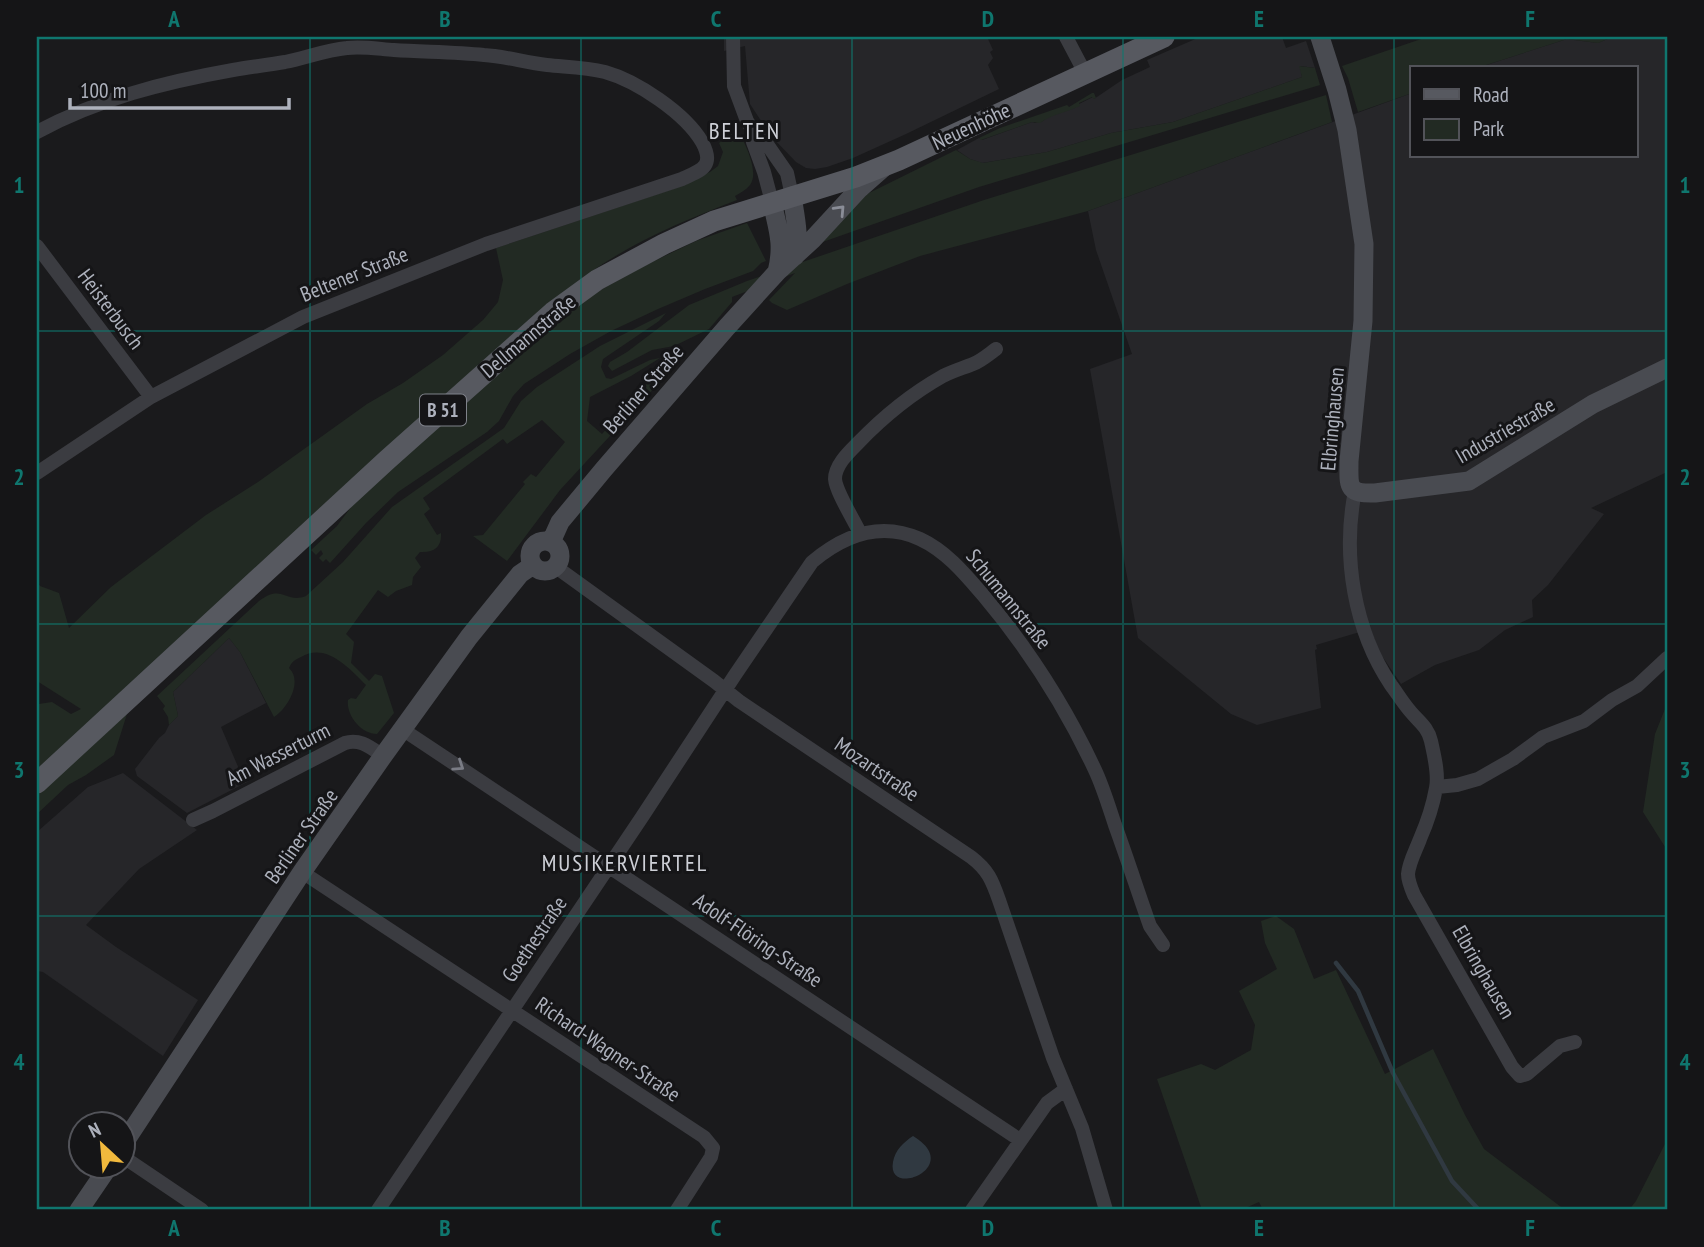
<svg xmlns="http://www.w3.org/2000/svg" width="1704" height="1247" font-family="'PT Sans Narrow',sans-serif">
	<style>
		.built { fill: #262629 }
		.green { fill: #222a23 }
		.water { fill: #303941 }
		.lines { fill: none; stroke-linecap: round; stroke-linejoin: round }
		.stream { stroke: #303941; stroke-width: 4.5 }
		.street { stroke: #3b3c41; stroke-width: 14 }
		.secondary { stroke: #494b51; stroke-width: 19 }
		.primary { stroke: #575960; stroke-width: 21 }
		.oneway { stroke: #8a8d97 }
		.oneway2 { stroke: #7a7c85 }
		.grid { fill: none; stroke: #0f766e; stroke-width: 2; stroke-opacity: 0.55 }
		.labels { text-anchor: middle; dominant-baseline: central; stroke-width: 6; stroke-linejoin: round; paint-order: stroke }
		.shield { fill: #151517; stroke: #7f828a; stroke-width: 2 }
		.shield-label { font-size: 19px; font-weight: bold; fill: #adb1bc }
		.street-label { font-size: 21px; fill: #adb1bc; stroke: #151517 }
		.neighbourhood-label { font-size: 23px; letter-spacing: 2px; fill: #ced0d7; stroke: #151517 }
		.neatline { fill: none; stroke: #0f766e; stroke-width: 2.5 }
		.grid-label { font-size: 23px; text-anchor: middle; font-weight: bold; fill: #0f766e }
	</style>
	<rect width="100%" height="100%" fill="#1a1a1c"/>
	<path class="built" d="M 724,37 L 992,37 L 988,39 L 993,50 L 990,52 L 993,58 L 988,65 L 999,89 L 906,134 L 853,158 L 827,167 L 815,169 L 806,168 L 796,162 L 771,136 L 750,104 L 745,46 L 724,51 Z
		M 1200,37 L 1282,37 L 1286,48 L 1306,41 L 1315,68 L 1300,66 L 1302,77 L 1173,122 L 1111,133 L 1047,152 L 982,163 L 970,159 L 957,150 L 979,138 L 982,140 L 1032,122 L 1035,123 L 1043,121 L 1047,117 L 1065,111 L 1093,97 L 1094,99 L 1122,80 L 1150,67 L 1147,60 Z
		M 1612,37 L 1667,37 L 1667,472 L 1591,508 L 1604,514 L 1548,585 L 1532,600 L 1533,617 L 1505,630 L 1479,650 L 1435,665 L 1401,684 L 1378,650 L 1371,629 L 1353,634 L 1316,645 L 1317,649 L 1315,650 L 1321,708 L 1257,725 L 1231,714 L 1138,638 L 1090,369 L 1132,354 L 1096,250 L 1088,211 L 1412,93 L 1412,156 L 1636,156 L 1636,68 L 1477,68 L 1567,39 L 1598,43 Z
		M 229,638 L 240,652 L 266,703 L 221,727 L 242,776 L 246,781 L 249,781 L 187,813 L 137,776 L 135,769 L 159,738 L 165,733 L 169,725 L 178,716 L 173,692 Z
		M 123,773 L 197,830 L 139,869 L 86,925 L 116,947 L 198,1000 L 163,1056 L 43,972 L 37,971 L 37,832 L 88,787 Z"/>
	<path class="green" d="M 1427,37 L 1612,37 L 1598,43 L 1567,39 L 1477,68 L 1412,68 L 1412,93 L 1358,112 L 1348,78 L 1342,66 Z
		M 1299,66 L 1315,68 L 1320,85 L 979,187 L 817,244 L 865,195 L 956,150 L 970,159 L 983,163 L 1047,152 L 1111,133 L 1173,122 L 1302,77 Z
		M 1092,93 L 1094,93 L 1096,98 L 1094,99 L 1092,97 L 1079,103 L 1080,106 C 1066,113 1052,114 1040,123 L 1032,122 L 981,140 L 979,138 L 1000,128 L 1067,105 L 1069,107 Z
		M 1326,95 L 1332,122 L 1088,211 L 920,256 L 847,284 L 787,310 L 772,303 L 769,300 L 795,273 L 732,297 L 732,302 L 709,329 L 674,346 L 652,350 L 612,371 L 608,366 L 610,362 L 627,352 L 689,305 L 747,281 L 984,200 Z
		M 738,129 C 744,143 760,171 750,185 C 746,190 740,193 735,196 L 737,200 C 686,220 641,238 595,269 L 37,771 L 37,706 L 39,704 L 52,702 L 71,714 L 81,709 L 37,681 L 37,582 L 40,586 L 59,593 L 69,628 L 111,587 L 206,515 L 258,482 L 367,404 L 403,383 L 443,355 L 483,320 L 498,302 L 503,280 L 496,248 L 673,189 L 710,172 L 718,166 L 723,152 L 719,143 Z
		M 747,223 L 766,261 L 761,263 L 753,271 L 705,289 L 658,309 L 611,331 L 570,354 L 524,384 L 513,396 L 499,421 L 487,432 L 398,492 L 366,523 L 330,563 L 326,559 L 323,562 L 319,558 L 323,554 L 321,550 L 316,555 L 311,550 L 337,526 L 357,499 L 554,323 L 595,293 L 646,265 L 696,241 Z
		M 666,313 L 659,321 L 603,359 L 601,367 L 606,378 L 611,379 L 650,360 L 660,358 L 631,376 L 590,397 L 587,421 L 602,434 L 663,365 L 665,364 L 670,369 L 670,371 L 560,490 L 507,561 L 473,536 L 483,535 L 525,484 L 523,482 L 531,474 L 536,477 L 565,442 L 542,420 L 507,444 L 503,439 L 423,498 L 430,509 L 424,514 L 437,535 L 441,533 C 442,547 434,553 420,552 L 415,558 L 421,567 L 413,577 L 412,585 L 396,591 L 388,597 L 378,590 L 346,634 L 354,642 L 351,663 L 369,681 L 375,674 L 382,676 L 394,713 L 377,734 C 361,734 346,715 348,700 L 351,698 L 356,699 L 366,685 C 349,668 326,642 301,657 C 295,660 292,661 289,668 C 303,681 288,708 274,717 L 240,652 L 229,638 L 173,692 L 178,716 L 169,725 L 168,717 L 163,709 L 165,706 L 157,696 L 259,601 C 283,583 285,604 306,596 L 343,562 L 392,507 L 504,428 L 521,401 L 537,387 L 600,346 Z
		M 1667,704 L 1667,850 L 1643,812 L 1655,734 Z
		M 127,714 L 114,755 L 86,775 L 68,785 L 37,814 L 37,795 Z
		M 1276,916 L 1294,929 L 1314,979 L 1336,970 L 1385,1074 L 1433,1049 L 1465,1115 L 1484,1149 L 1565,1210 L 1263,1210 L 1259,1202 L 1241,1210 L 1202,1210 L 1157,1079 L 1201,1064 L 1215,1070 L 1251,1050 L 1255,1025 L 1239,991 L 1277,969 L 1265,943 L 1261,921 Z
		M 1667,1140 L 1667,1210 L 1629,1210 L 1636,1201 Z"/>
	<path class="water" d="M 913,1136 C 965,1167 886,1199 893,1162 C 895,1150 904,1142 913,1136 Z"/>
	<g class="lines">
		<path class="stream" d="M 1336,963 L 1358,991 L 1393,1073 L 1452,1181 L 1479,1210
			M 1666,1210 L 1667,1207"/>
		<path class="street" d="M 733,37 L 734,86 L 747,121 L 752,129 L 762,137 L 787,173 L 792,196
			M 1066,37 L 1085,73
			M 752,129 L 753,142 L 764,172 L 772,202
			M 37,132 C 98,99 165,82 233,70 C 250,67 268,65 285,62 C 305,58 326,50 347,48 C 362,46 379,49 394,50 C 424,52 455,52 484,55 C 505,56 526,63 547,65 C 566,67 585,67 605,72 C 637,81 685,113 702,142 C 715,166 702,170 682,179 L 486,244 L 303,317 L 151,397 L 37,473
			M 37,246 L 151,397
			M 1355,491 C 1342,556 1354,630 1391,685 C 1397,693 1403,703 1410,711 C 1418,721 1428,727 1431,741 C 1434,755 1439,774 1436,788 C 1433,805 1427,823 1420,839 C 1416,850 1409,862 1408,874 C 1408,881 1411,888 1414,895 L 1512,1067 L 1520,1076 L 1527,1074 L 1560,1046 L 1575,1042
			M 860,533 C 854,520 836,492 835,479 C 835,465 849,452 858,443 C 883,417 911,394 943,376 C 953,371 963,368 973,364 C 981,361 989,354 996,349
			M 556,567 L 714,681 L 739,701 L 971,857 C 988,870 992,880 999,900 L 1053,1058 L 1082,1128 L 1106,1210
			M 402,729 L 1020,1140
			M 1437,787 L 1457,785 L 1478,779 L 1513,759 L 1543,737 L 1584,721 L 1612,700 L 1637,686 L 1667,658
			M 193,820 L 213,811 L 345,743 C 360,738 371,748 383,756
			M 302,872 L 704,1137 L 713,1148 L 711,1157 L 677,1210
			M 122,1156 L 202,1210
			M 378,1210 L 642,817 L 735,675 L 812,562 C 844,535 880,521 920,539 C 946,551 965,574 983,595 C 1027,647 1066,708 1095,770 C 1103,787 1109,807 1115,825 C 1127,858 1138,892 1150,926 L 1163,945
			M 972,1210 L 1047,1103 L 1066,1089"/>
		<path class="secondary" d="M 1320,37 L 1337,90 L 1347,130 L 1364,244 L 1363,321 L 1349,461 C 1349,486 1346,494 1375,493 L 1469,481 L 1593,404 L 1667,368
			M 792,196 C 795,216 800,236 795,256
			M 772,202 C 778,230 784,244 777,272
			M530 556a15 15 0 1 1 30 0a15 15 0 1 1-30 0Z
			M 551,542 L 560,522 L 604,469 L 727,327 L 777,272 L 812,240 L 859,189 L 884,167
			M 122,1146 L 302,872 L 383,756 L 469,637 L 520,574 L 533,565
			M 79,1210 L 109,1166"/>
		<path class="primary" d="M 37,783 L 387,460 L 553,312 L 597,280 L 664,244 L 714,221 L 856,177 L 899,160 L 1164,37"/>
	</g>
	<defs><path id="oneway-chevron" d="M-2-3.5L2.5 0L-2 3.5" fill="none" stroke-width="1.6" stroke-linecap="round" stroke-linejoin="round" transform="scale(1.75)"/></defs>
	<use class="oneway" href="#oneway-chevron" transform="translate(840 210) rotate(-47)"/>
	<use class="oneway2" href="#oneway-chevron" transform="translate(459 766) rotate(34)"/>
	<path class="grid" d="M 310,37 L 310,1210M 581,37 L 581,1210M 852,37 L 852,1210M 1123,37 L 1123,1210M 1394,37 L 1394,1210M 37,331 L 1667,331M 37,624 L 1667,624M 37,916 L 1667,916"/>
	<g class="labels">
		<rect class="shield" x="420" y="394.5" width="46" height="31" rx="5"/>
		<g class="shield-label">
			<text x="443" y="410">B 51</text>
		</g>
		<g class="street-label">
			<text transform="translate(971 126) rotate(-25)">Neuenhöhe</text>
			<text transform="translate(354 274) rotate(-22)">Beltener Straße</text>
			<text transform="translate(111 309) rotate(53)">Heisterbusch</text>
			<text transform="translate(528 336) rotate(-40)">Dellmannstraße</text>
			<text transform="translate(643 389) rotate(-49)">Berliner Straße</text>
			<text transform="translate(1332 419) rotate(-85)">Elbringhausen</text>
			<text transform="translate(1505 430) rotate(-30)">Industriestraße</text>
			<text transform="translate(1009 599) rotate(51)">Schumannstraße</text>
			<text transform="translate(278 754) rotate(-27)">Am Wasserturm</text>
			<text transform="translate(877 769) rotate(34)">Mozartstraße</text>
			<text transform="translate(301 836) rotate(-55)">Berliner Straße</text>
			<text transform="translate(534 939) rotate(-56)">Goethestraße</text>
			<text transform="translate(758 940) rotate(34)">Adolf-Flöring-Straße</text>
			<text transform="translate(1484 972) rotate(60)">Elbringhausen</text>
			<text transform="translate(608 1049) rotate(34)">Richard-Wagner-Straße</text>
		</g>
		<g class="neighbourhood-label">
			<text x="745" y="130">BELTEN</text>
			<text x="625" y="862">MUSIKERVIERTEL</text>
		</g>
	</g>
	<rect width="1704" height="1247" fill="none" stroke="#151517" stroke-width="77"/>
	<rect x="1410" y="66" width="228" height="91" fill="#151517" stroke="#525359" stroke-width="2"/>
	<rect x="1424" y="89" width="35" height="10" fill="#575960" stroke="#525359" stroke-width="2"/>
	<text x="1473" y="102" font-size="21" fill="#adb1bc">Road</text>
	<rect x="1424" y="119" width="35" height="21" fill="#222a23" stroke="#525359" stroke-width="2"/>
	<text x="1473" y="136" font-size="21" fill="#adb1bc">Park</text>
	<g transform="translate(102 1145) rotate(334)"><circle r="33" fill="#151517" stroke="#525359" stroke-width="2"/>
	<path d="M0-5L12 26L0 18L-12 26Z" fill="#f1b93d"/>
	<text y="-10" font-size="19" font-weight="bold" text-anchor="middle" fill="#adb1bc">N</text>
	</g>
	<path d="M70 98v10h219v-10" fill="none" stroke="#adb1bc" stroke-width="3.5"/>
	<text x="80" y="98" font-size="21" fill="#adb1bc" stroke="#151517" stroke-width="5" paint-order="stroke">100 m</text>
	<rect x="38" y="38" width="1628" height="1170" class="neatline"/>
	<g class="grid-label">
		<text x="174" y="27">A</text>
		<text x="445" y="27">B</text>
		<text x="716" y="27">C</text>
		<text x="988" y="27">D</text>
		<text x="1259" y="27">E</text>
		<text x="1530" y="27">F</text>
		<text x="19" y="193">1</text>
		<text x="1685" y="193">1</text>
		<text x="19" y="485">2</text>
		<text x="1685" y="485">2</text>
		<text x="19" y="778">3</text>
		<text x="1685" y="778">3</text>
		<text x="19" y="1070">4</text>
		<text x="1685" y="1070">4</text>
		<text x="174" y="1236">A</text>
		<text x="445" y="1236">B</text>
		<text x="716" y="1236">C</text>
		<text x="988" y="1236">D</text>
		<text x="1259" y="1236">E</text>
		<text x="1530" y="1236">F</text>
	</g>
</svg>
